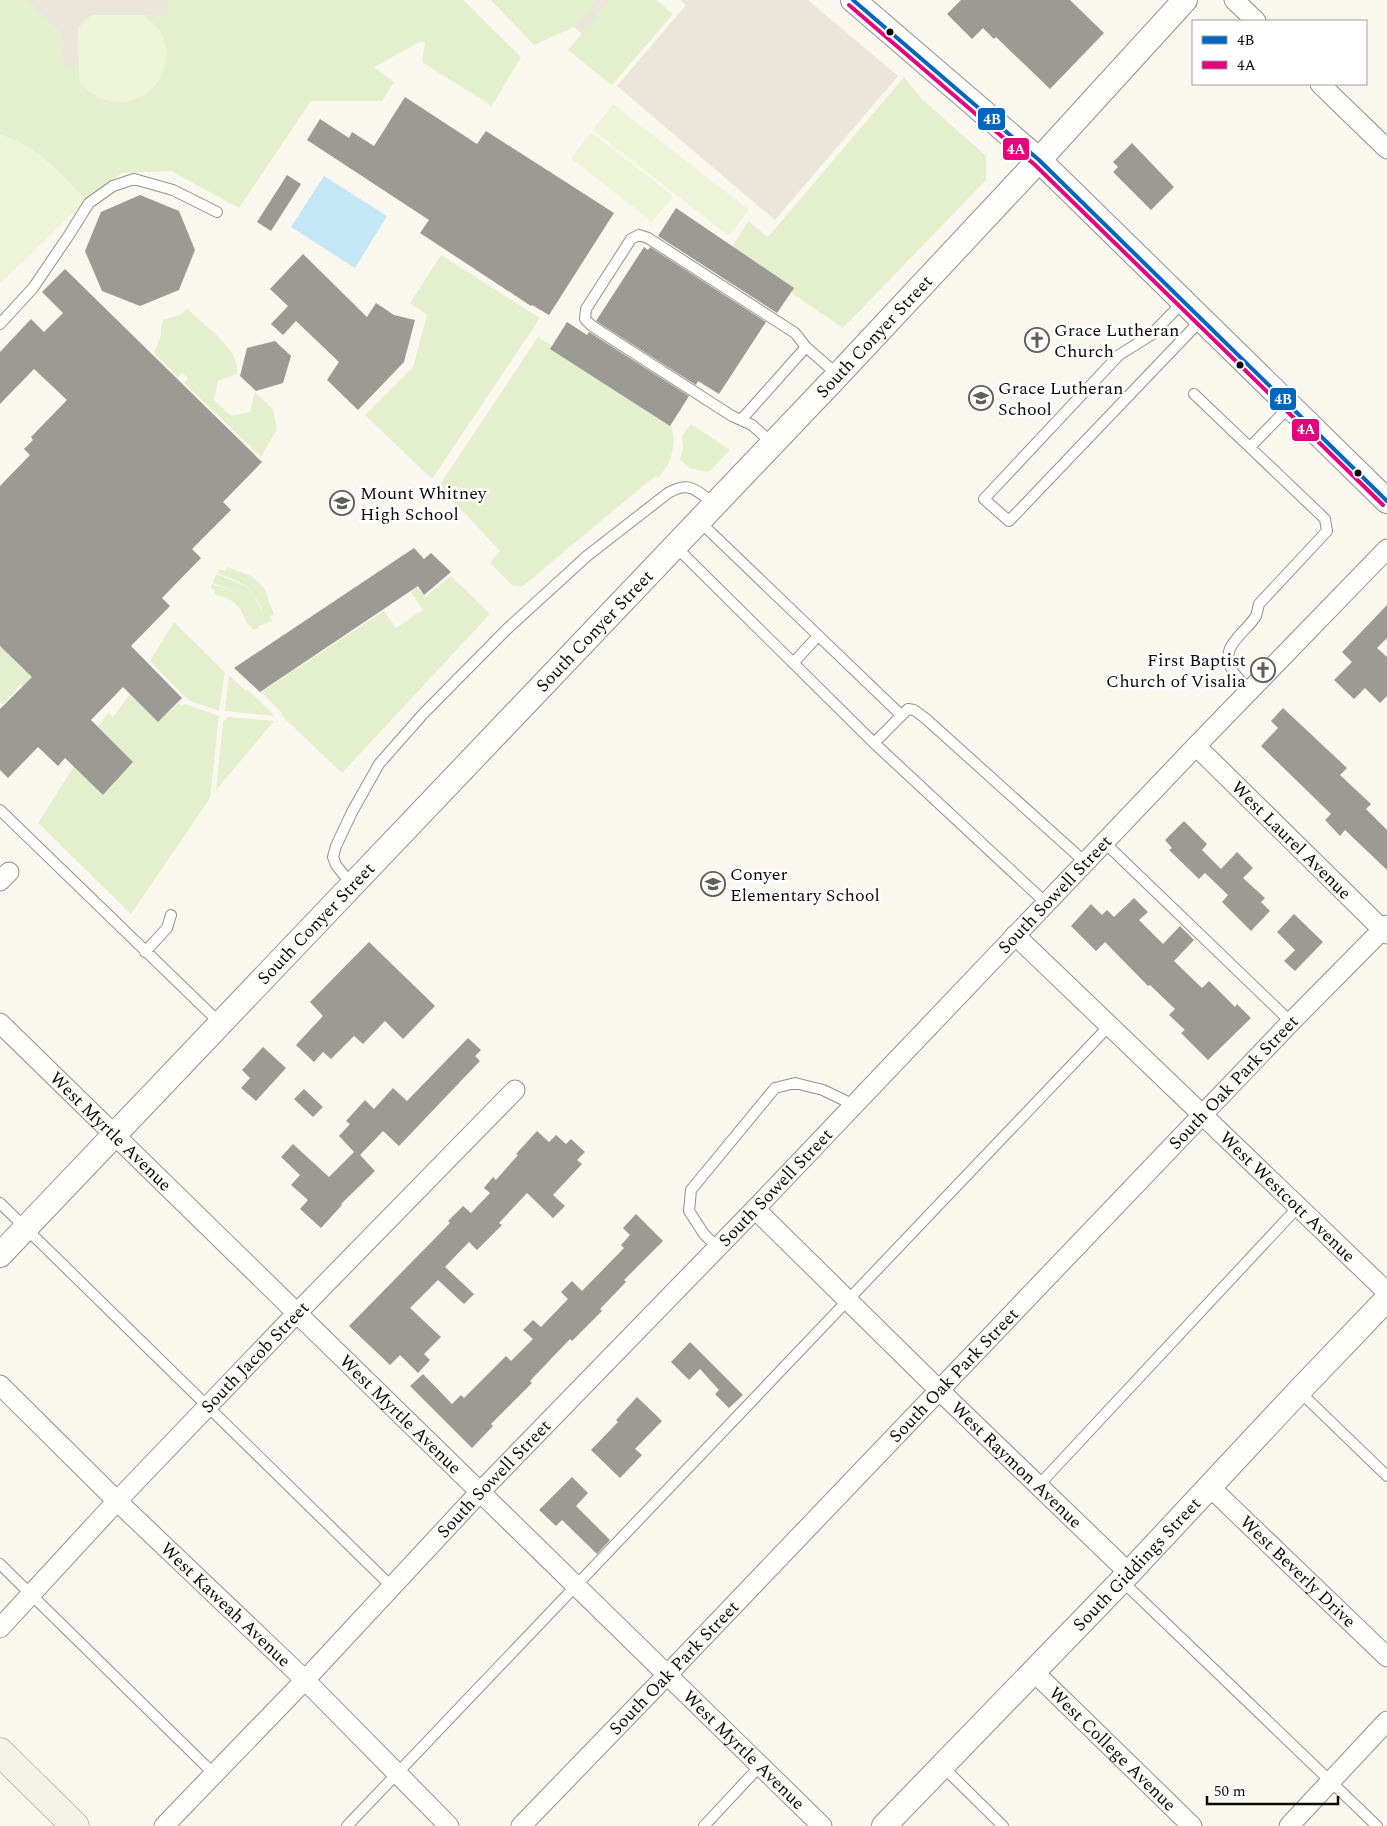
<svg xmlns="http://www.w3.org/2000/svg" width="1387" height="1826" font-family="Spectral,serif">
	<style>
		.green { fill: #e4f0cd }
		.pitch { fill: #eef4d7 }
		.plaza { fill: #eae6da }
		.water { fill: #c3e7f7 }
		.building { fill: #9c9a95 }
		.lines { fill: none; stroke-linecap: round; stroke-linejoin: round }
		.service-casing { stroke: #93918e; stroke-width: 12 }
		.minor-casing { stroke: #93918e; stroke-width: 21 }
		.tertiary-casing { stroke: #93918e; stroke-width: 26 }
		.secondary-casing { stroke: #898884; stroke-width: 29 }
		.service { stroke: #fefefd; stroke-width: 10 }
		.minor { stroke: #fefefd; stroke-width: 19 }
		.tertiary { stroke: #fefefd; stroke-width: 24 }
		.secondary { stroke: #f4f2e8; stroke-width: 28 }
		.bus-1-casing { stroke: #fff; stroke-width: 8 }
		.bus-2-casing { stroke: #fff; stroke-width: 8 }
		.bus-1 { stroke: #0065bd; stroke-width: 4 }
		.bus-2 { stroke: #e5007d; stroke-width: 4 }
		.bus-dot { fill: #0b0b0b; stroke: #fff; stroke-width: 2 }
		.labels { text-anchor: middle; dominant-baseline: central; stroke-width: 5; stroke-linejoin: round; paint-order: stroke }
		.poi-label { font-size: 18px; fill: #0b0b0b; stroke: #fff; text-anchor: start }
		.street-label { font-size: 18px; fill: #0b0b0b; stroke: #fff }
		.line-badge { stroke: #fff; stroke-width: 2 }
		.badge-label { font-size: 14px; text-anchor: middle; font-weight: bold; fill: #fff }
	</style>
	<rect width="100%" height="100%" fill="#faf7ef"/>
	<path class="green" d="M 0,0 L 26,0 L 61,34 L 63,65 L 79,65 L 80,83 L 99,98 L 109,100 L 162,34 L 144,15 L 168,15 L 168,0 L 463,0 L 521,57 L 492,106 L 422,62 L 425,43 L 421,41 L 374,67 L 394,82 L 382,101 L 311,101 L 239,208 L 171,171 L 122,173 L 86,200 C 60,174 36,144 0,135 Z
		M 491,0 L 597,0 L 574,27 L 534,45 Z
		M 610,0 L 657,0 L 673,14 L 612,85 L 568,50 Z
		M 904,77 L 922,99 L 986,156 L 986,180 L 843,328 L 730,251 L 748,221 L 768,237 Z
		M 441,255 L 540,318 L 432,479 L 365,415 L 413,367 L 427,315 L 410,303 Z
		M 188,309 C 204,327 241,348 237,374 L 218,381 L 214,400 L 231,416 L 250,412 L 255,392 L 273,409 L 277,429 L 261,457 L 184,383 L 188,378 L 182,373 L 178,377 L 154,353 L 161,335 L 161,326 L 163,320 L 180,315 Z
		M 538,337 L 671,425 C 677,445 672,463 658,478 L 655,476 L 522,587 L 512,585 L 490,563 L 500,551 L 439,486 Z
		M 691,424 L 730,450 L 711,470 L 707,472 L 690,468 L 680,460 L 683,448 L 682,436 Z
		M 227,567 L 251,576 L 264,588 L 274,614 L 270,616 L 272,621 L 258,626 L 259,628 L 253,630 L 250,625 L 248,625 C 237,602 238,602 214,594 L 215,590 L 211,588 L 212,584 L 239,593 L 213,583 L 216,574 L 246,586 L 253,593 L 264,617 C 252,584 249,586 218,573 L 219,569 L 225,571 Z
		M 451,576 L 490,614 L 342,773 L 282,716 L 283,714 L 261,692 L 384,611 L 396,628 L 423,610 L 411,592 L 417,587 L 425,597 Z
		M 174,622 L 225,672 L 219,711 L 188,700 L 150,661 Z
		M 0,645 L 90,732 L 82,744 L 21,684 L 3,704 L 0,701 Z
		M 229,675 L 246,691 L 248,690 L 275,716 L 225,711 Z
		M 130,694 L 158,722 L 179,703 L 182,706 L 185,704 L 219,716 L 210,798 L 131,914 L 38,823 L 74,766 L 103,795 L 116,782 L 89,755 L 120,776 L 133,763 L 98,727 L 108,713 L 113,717 Z
		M 228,717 L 274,721 L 216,790 L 223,722 Z"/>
	<path class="pitch" d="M 91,15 L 144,15 C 150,21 159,27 162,35 C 180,77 138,117 98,97 C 91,94 85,88 80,83 L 78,28 Z
		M 613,104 L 749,210 L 729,236 L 593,130 Z
		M 591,132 L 673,196 L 652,222 L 571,158 Z
		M 0,135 C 36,144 60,174 86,200 L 0,284 Z"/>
	<path class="plaza" d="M 26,0 L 168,0 L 168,15 L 91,15 L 78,28 L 79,65 L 63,66 L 61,34 Z
		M 597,0 L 610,0 L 582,34 L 574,27 Z
		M 681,0 L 808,0 L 898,76 L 775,220 L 617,86 L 686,5 Z"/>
	<path class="water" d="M 324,176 L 387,216 L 355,268 L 291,227 Z"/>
	<path class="building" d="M 961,0 L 1070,0 L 1104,33 L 1050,89 L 996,37 L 994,39 L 983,28 L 972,39 L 947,14 Z
		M 405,97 L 477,144 L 486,131 L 614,213 L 549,315 L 532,305 L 531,306 L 420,233 L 429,220 L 307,140 L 320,119 L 349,138 L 352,132 L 374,146 Z
		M 1132,143 L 1174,187 L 1151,210 L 1113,172 L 1118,167 L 1113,162 Z
		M 287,175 L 301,184 L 271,231 L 257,222 Z
		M 140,195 L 179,211 L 195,250 L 179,290 L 140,306 L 102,291 L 85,251 L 101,212 Z
		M 676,208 L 794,288 L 777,313 L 658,236 Z
		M 644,247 L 648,250 L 650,247 L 766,322 L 719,394 L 698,381 L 696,385 L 596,321 Z
		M 303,254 L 367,317 L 376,303 L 394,315 L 415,320 L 404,362 L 358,410 L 327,380 L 339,362 L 296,321 L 283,335 L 271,324 L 288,306 L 270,289 Z
		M 65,269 L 262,462 L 223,502 L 231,510 L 192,549 L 201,558 L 162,598 L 170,606 L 131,646 L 182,698 L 158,722 L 123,687 L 91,720 L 133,762 L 103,795 L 65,758 L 58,766 L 38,747 L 8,778 L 0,770 L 0,709 L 32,677 L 0,646 L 0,486 L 30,455 L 24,449 L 33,440 L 31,437 L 67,400 L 34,369 L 0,404 L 0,352 L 31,319 L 44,332 L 63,313 L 42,292 Z
		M 567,322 L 587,335 L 589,332 L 689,396 L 670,426 L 550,349 Z
		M 275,341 L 291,356 L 283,383 L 256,391 L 240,376 L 247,348 Z
		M 414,548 L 424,559 L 431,553 L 451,572 L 424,595 L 418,586 L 260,692 L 234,668 Z
		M 1387,605 L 1387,638 L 1377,648 L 1387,657 L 1387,696 L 1380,703 L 1365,688 L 1354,699 L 1334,680 L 1352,662 L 1342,652 Z
		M 1283,708 L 1347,768 L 1340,775 L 1371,804 L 1366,809 L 1387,830 L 1387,870 L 1345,830 L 1340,836 L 1325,820 L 1331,814 L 1261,746 L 1278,728 L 1271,721 Z
		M 1184,821 L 1207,844 L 1202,850 L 1221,869 L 1237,852 L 1253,868 L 1243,878 L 1265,898 L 1261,902 L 1270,911 L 1251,931 L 1222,902 L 1228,895 L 1205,873 L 1199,879 L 1169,850 L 1172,848 L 1165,840 Z
		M 1134,898 L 1148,912 L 1139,920 L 1163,944 L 1180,926 L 1194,940 L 1174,961 L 1202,988 L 1209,981 L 1235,1007 L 1237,1004 L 1251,1018 L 1208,1060 L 1181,1033 L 1185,1030 L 1169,1015 L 1175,1009 L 1150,985 L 1148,986 L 1105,942 L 1096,951 L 1071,926 L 1091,904 L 1102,915 L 1107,910 L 1114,917 Z
		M 1294,914 L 1323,942 L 1295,971 L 1284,961 L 1295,950 L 1277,932 Z
		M 369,942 L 435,1006 L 403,1039 L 385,1021 L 363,1044 L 354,1036 L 331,1059 L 323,1052 L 314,1062 L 296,1045 L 323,1016 L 310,1002 Z
		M 468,1038 L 481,1050 L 475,1056 L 480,1061 L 399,1146 L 383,1131 L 360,1155 L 375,1171 L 341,1204 L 342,1205 L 321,1228 L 300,1209 L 308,1200 L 291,1185 L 300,1175 L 281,1157 L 293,1144 L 329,1177 L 354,1152 L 339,1136 L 350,1124 L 346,1121 L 365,1100 L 374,1109 L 393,1088 L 407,1101 Z
		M 263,1047 L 286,1068 L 256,1101 L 241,1088 L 250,1078 L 242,1070 Z
		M 304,1089 L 323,1107 L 313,1117 L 294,1099 Z
		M 537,1131 L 549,1142 L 556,1135 L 566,1144 L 571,1139 L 585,1152 L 577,1160 L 582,1164 L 553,1195 L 565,1206 L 553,1218 L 527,1193 L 499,1223 L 502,1225 L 477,1250 L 469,1242 L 445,1267 L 474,1294 L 464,1304 L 438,1280 L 410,1308 L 441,1337 L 424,1354 L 430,1360 L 418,1373 L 400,1355 L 390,1365 L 349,1326 L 450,1223 L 448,1221 L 463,1206 L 471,1213 L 490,1193 L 484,1188 L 493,1177 L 496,1180 L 518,1155 L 516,1154 Z
		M 636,1214 L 663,1241 L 624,1280 L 626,1282 L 600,1309 L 602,1311 L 572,1341 L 570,1339 L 530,1381 L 532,1383 L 491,1424 L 493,1426 L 472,1448 L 410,1386 L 423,1374 L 452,1404 L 461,1395 L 464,1398 L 506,1356 L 511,1361 L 533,1339 L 523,1330 L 533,1320 L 541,1327 L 568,1299 L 561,1292 L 572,1281 L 582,1291 L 624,1248 L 621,1245 L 630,1235 L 623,1228 Z
		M 690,1342 L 743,1395 L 729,1408 L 715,1394 L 719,1390 L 700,1369 L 689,1380 L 671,1362 Z
		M 637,1397 L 662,1421 L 635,1449 L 642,1455 L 620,1478 L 591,1450 L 618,1422 L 616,1420 Z
		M 572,1477 L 588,1493 L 576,1506 L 610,1540 L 597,1554 L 562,1520 L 556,1526 L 539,1510 Z"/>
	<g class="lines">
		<defs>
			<path id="service" d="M 1184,301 L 1151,335 L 1119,355 L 984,499 L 1009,521 L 1202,319
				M 0,324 L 33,288 L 69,235 L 89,203 L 113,186 L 134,179 L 173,190 L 217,212
				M 1194,394 L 1325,519 L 1327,531 L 1259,604 C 1258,608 1257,613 1256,616 C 1245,634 1216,647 1234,673 C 1238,679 1245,685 1250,691
				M 741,420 L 806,347
				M 772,443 L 752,425 L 732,416 L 592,326 L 585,319 L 586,309 L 631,239 L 639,235 L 648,238 L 795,333 L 806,347 L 838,375
				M 1250,447 L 1290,406
				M 698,520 L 901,715
				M 675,546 L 874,743 L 1046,903
				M 793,663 L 818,636
				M 874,743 L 908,709 L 914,710 L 925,718 L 1085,862
				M 0,810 L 221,1024
				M 1104,842 L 1291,1022
				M 352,885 L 336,865 L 333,857 L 336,846 L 352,812 L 379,764 L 423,714 L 507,629 L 587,556 L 668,493 C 690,480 696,491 714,503
				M 145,952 L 167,928 L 171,915
				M 0,1203 L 392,1587
				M 717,1247 L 704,1234 L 689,1211 L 691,1190 L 775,1088 L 795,1083 L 823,1090 L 854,1105
				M 1299,1391 L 1387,1476
				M 1038,1486 L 1298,1207
				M 0,1564 L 214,1774
				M 1122,1581 L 1377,1826
				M 942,1766 L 1003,1826
				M 347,1826 L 1109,1026
				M 704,1826 L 760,1766"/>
			<g id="minor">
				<path d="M 1234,0 L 1256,21"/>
				<path d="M 1320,84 L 1387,149"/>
				<path id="s1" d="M 1196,746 L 1387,934"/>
				<path d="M 0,881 L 9,872"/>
				<path id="s2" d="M 1015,935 L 1387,1292"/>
				<path id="s3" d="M 0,1023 L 822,1826"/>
				<path id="s4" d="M 755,1209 L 939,1390 L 1129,1573"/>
				<path id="s5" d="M 0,1385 L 117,1501 L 305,1680 L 449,1826"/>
				<path id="s6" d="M 1210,1487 L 1387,1657"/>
				<path id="s7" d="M 0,1628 L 117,1501 L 297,1313 L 515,1090"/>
				<path id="s8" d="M 1034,1672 L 1192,1826"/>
				<path id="s9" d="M 164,1826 L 305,1680 L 479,1493 L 755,1209 L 1196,746 L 1387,549"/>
				<path id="s10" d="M 521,1826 L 667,1675 L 1291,1022 L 1387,925"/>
				<path d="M 1289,1826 L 1387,1721"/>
			</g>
			<g id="tertiary">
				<path d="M 853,0 L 1039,160 L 1387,501"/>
				<path id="s11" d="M 0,1255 L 838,375 L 1039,160 L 1185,0"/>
				<path id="s12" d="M 884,1826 L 1129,1573 L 1299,1391 L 1387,1299"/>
			</g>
			<path id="secondary" d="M 0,1752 L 75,1826"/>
		</defs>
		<use href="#service" class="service-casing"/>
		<use href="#minor" class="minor-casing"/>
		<use href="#tertiary" class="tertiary-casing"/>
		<use href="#secondary" class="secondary-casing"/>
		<use href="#service" class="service"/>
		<use href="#minor" class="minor"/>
		<use href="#tertiary" class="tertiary"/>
		<use href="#secondary" class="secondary"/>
		<defs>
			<path id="bus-1" d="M 853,0 L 1039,160 L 1387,501"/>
			<path id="bus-2" d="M 849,5 L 1035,165 L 1383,505"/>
		</defs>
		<use href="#bus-1" class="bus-1-casing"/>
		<use href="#bus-2" class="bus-2-casing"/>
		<use href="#bus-1" class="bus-1"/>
		<use href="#bus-2" class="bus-2"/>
	</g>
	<defs>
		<symbol id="church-ring" viewBox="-11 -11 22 22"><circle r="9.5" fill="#fff" stroke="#5f5e5b" stroke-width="1.5"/><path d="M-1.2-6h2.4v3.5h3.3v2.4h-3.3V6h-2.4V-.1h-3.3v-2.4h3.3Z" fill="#5f5e5b"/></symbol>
		<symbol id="school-ring" viewBox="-11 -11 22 22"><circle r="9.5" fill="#fff" stroke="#5f5e5b" stroke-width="1.5"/><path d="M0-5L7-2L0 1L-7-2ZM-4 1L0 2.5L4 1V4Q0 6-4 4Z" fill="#5f5e5b"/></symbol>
	</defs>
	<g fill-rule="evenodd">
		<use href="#church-ring" x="1023" y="326" width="28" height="28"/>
		<use href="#school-ring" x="967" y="384" width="28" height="28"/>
		<use href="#school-ring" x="328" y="489" width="28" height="28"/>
		<use href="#church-ring" x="1249" y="656" width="28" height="28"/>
		<use href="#school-ring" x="699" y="870" width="28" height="28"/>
	</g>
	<g class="bus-dot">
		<circle cx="890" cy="32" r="4.5"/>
		<circle cx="1240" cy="365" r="4.5"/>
		<circle cx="1358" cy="473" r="4.5"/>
	</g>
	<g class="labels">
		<g class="poi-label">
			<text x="1054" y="330">Grace Lutheran<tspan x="1054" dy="21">Church</tspan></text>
			<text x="998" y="388">Grace Lutheran<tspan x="998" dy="21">School</tspan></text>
			<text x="360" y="493">Mount Whitney<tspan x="360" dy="21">High School</tspan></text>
			<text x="1246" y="660" text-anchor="end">First Baptist<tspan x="1246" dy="21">Church of Visalia</tspan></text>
			<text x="730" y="874">Conyer<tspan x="730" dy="21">Elementary School</tspan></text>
		</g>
		<g class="street-label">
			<text stroke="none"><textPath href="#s11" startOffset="1268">South Conyer Street</textPath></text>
			<text stroke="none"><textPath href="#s11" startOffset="862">South Conyer Street</textPath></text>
			<text stroke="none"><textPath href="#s1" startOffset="134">West Laurel Avenue</textPath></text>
			<text stroke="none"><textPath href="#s9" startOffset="1289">South Sowell Street</textPath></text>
			<text stroke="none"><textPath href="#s11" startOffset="458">South Conyer Street</textPath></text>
			<text stroke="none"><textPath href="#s10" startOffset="1030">South Oak Park Street</textPath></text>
			<text stroke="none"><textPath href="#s3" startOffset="155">West Myrtle Avenue</textPath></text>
			<text stroke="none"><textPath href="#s9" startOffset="884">South Sowell Street</textPath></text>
			<text stroke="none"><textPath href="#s2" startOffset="378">West Westcott Avenue</textPath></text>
			<text stroke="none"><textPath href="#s7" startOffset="372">South Jacob Street</textPath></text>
			<text stroke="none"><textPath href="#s10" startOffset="625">South Oak Park Street</textPath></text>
			<text stroke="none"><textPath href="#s3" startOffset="560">West Myrtle Avenue</textPath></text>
			<text stroke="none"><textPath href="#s4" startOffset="366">West Raymon Avenue</textPath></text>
			<text stroke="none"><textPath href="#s9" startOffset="479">South Sowell Street</textPath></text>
			<text stroke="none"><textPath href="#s12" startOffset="364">South Giddings Street</textPath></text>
			<text stroke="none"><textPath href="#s6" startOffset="122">West Beverly Drive</textPath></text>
			<text stroke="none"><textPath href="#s5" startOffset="315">West Kaweah Avenue</textPath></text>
			<text stroke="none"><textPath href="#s10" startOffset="220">South Oak Park Street</textPath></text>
			<text stroke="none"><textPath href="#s8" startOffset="110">West College Avenue</textPath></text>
			<text stroke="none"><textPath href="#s3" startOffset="1040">West Myrtle Avenue</textPath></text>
		</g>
	</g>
	<g class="line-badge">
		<rect x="977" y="107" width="29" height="24" rx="5" fill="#0065bd"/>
		<rect x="1002" y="137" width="28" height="24" rx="5" fill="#e5007d"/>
		<rect x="1269" y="387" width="28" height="24" rx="5" fill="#0065bd"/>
		<rect x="1291" y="418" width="29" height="24" rx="5" fill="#e5007d"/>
	</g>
	<g class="badge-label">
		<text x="992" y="124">4B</text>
		<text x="1016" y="154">4A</text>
		<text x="1283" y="404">4B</text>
		<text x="1306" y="434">4A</text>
	</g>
	<rect x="1192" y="20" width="175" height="65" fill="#ffffff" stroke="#9d9d9d"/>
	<rect x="1202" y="36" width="25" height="8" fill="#0065bd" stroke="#9d9d9d"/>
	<text x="1237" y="45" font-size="15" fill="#0b0b0b">4B</text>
	<rect x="1202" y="61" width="25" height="8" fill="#e5007d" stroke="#9d9d9d"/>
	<text x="1237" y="70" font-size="15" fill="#0b0b0b">4A</text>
	<path d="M1207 1796v8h131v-8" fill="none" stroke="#0b0b0b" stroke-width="2.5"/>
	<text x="1214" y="1796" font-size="15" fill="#0b0b0b" stroke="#ffffff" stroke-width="4" paint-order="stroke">50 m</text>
</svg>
